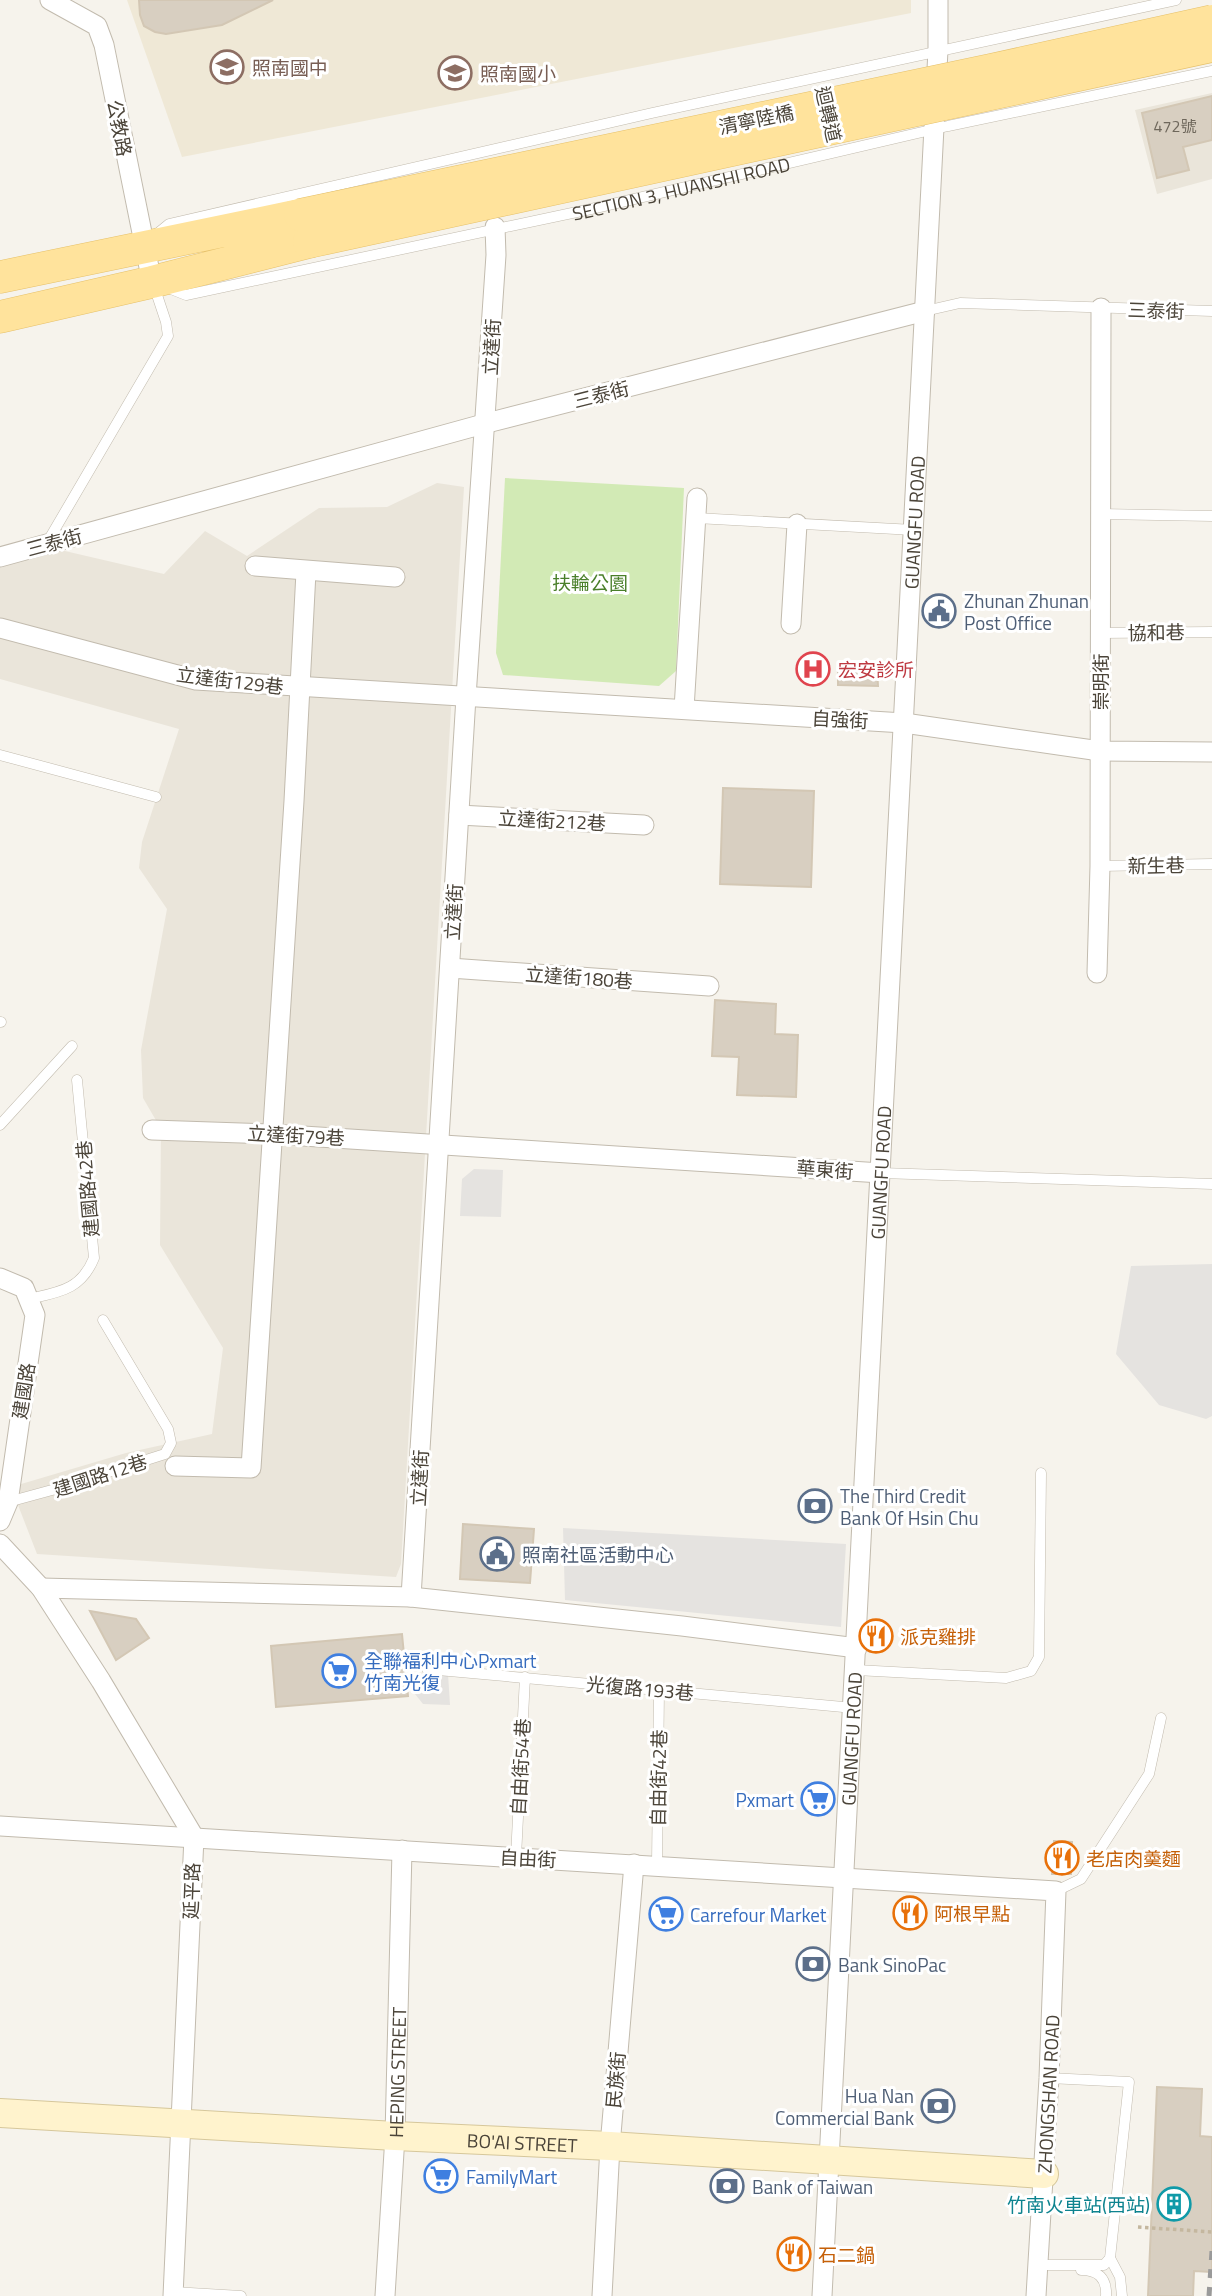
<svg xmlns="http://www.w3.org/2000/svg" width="1212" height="2296" font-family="'Titillium Web','Noto Sans TC',sans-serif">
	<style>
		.residential { fill: #eae5da }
		.education { fill: #efe8d6 }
		.green { fill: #d2eab5 }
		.parking { fill: #e5e3e0 }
		.building { fill: #d8cfc1; stroke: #d3c7b4; stroke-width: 2 }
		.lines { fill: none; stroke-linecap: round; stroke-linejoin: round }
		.lane-casing { stroke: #c2bbae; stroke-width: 11 }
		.street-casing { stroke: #c2bbae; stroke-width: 21 }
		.secondary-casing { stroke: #d6c79b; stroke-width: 30 }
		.primary-casing { stroke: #e6c16a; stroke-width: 33 }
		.path { stroke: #c4b79f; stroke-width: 3.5; stroke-dasharray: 3.5 3.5; stroke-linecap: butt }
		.lane { stroke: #fff; stroke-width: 10 }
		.street { stroke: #fff; stroke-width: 19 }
		.secondary { stroke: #fff3cd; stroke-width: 28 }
		.primary { stroke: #ffe39c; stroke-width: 32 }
		.rail { stroke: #9a9a9a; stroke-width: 5; stroke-dasharray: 9 9; stroke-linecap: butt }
		.primary-bridge-casing { stroke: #e6c16a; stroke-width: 33; stroke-linecap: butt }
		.primary-bridge { stroke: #ffe39c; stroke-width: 32 }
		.labels { text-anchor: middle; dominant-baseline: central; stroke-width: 6; stroke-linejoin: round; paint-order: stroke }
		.number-label { font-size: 16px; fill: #6e675b }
		.education-label { font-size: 19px; fill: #785e54; stroke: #fff; text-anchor: start }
		.street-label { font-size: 19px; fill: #4b4439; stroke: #fff }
		.park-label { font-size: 19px; fill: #4a7f2a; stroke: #fff }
		.service-label { font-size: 19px; fill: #4e5e75; stroke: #fff; text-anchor: start }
		.health-label { font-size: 19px; fill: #be3a42; stroke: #fff; text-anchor: start }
		.food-label { font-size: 19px; fill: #c56008; stroke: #fff; text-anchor: start }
		.shop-label { font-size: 19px; fill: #366cbe; stroke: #fff; text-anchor: start }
		.culture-label { font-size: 19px; fill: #0d838f; stroke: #fff; text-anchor: end }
	</style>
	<rect width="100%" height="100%" fill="#f6f3ec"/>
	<path class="residential" d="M 1212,93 L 1212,179 L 1157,194 L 1135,110 Z
		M 437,483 L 464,487 L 401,1564 L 396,1577 L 37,1554 L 11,1487 L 126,1453 L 212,1434 L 223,1348 L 160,1245 L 161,1129 L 143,1098 L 141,1050 L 167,909 L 139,868 L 142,842 L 179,729 L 0,679 L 0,558 L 39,545 L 164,574 L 205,531 L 247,556 L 319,508 L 387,507 Z"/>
	<path class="education" d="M 127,0 L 911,0 L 911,13 L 182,157 Z"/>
	<path class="green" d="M 505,478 L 684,488 L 676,671 L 659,686 L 503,675 L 496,653 Z"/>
	<path class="parking" d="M 474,1169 L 503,1170 L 501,1217 L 460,1216 L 462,1179 Z
		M 1212,1264 L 1212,1416 L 1206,1419 L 1159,1405 L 1116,1354 L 1131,1266 Z
		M 563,1528 L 846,1544 L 841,1627 L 565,1600 Z
		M 448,1674 L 450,1705 L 423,1704 L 415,1694 L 414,1676 Z"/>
	<path class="building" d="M 139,0 L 273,0 L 222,25 L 166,34 L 155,32 L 144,26 L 140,15 Z
		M 1212,96 L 1212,140 L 1183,147 L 1189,170 L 1157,178 L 1142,113 Z
		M 838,668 L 877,669 L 878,686 L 838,685 Z
		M 723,788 L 814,791 L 811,887 L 720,884 Z
		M 715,1000 L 776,1004 L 775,1034 L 798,1035 L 796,1097 L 737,1095 L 739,1057 L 712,1056 Z
		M 463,1524 L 534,1529 L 530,1583 L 460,1579 Z
		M 90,1611 L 136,1619 L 149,1638 L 116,1660 Z
		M 402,1634 L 408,1696 L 276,1707 L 271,1646 Z
		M 1054,1841 L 1072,1842 L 1071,1874 L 1052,1874 Z
		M 1157,2087 L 1202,2089 L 1200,2136 L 1212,2137 L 1212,2272 L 1194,2271 L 1193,2296 L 1148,2296 Z"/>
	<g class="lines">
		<defs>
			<g id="lane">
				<path d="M 158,233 L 169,224 L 652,113 L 1176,0"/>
				<path id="s1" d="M 166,287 L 186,295 L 591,209 L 948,126 L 1212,71"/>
				<path d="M 925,311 L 960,303 L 1212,311"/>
				<path d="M 1100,514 L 1212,516"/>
				<path d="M 696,518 L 914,530"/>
				<path d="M 48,541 L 168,336 L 166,322 L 154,286"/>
				<path d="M 1100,633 L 1212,632"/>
				<path d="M 0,755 L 156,797"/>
				<path d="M 1100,866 L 1212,864"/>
				<path d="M 0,1022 L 1,1022"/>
				<path d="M 0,1125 L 72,1046"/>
				<path d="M 881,1173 L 1212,1184"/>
				<path d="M 29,1299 C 59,1292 81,1290 94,1258 L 77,1080"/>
				<path d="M 8,1502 L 52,1490 L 165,1454 L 171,1443 L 168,1429 L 103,1320"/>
				<path d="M 427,1669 L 854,1708"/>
				<path d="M 856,1670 L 1006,1678 L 1031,1671 L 1039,1657 L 1041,1473"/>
				<path d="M 516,1857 L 525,1677"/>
				<path d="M 657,1865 L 659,1690"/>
				<path d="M 1056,1891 L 1081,1879 L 1149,1774 L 1161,1718"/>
				<path d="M 1110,2258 L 1120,2277 L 1122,2296"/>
				<path d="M 1038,2265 L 1104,2265 L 1110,2258 L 1129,2082 L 1049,2078"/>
				<path d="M 1081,2270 C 1098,2270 1107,2278 1106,2296"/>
				<path d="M 173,2292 L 241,2296"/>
			</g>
			<g id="street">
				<path d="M 50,0 L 97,26 L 104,45 L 152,282"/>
				<path d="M 0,557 L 487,423 L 925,311"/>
				<path d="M 255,566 L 395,577"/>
				<path d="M 791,624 L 797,524"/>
				<path d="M 0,628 L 196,680 L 904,723 L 1100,751 L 1212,752"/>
				<path d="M 684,709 L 697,498"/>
				<path d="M 459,815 L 644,825"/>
				<path d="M 450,968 L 709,986"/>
				<path d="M 1097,973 L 1100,866 L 1101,308"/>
				<path d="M 152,1130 L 272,1134 L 881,1173"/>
				<path d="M 0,1278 L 24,1288 L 35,1315 L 8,1502 L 0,1521"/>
				<path d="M 175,1466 L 251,1468 L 294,801 L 306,572"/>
				<path d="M 0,1544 L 41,1588 L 101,1681 L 194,1837 L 173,2296"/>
				<path d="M 41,1588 L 411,1597 L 682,1626 L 857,1648"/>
				<path d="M 411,1597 L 466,697 L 496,255 L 495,227"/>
				<path d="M 0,1826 L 1056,1891 L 1049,2078 L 1036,2296"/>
				<path id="s2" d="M 385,2296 L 395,2136 L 402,1850"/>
				<path d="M 602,2296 L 610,2146 L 634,1864"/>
				<path id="s3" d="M 822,2296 L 938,50 L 938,0"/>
			</g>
			<g id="secondary">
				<path id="s4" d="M 0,2113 L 395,2136 L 610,2146 L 1044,2174"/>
			</g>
			<path id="primary" d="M 0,277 L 300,215
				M 0,317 L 152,282 L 309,242"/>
		</defs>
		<use href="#lane" class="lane-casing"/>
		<use href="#street" class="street-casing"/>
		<use href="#secondary" class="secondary-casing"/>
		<use href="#primary" class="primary-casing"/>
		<path class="path" d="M 1138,2227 L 1212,2232"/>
		<use href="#lane" class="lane"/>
		<use href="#street" class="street"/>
		<use href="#secondary" class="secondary"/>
		<use href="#primary" class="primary"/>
		<path class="rail" d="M 1209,2296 L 1212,2251"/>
		<defs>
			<path id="primary-bridge" d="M 300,215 L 991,70 L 1212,21
				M 309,242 L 1212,46"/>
		</defs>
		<use href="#primary-bridge" class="primary-bridge-casing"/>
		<use href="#primary-bridge" class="primary-bridge"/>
	</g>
	<defs>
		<symbol id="school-ring" viewBox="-11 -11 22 22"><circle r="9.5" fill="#fff" stroke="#8d6e63" stroke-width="1.5"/><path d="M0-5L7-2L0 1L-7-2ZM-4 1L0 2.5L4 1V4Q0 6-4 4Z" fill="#8d6e63"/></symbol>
		<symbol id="civic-ring" viewBox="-11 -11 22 22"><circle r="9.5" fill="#fff" stroke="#5c6f8a" stroke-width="1.5"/><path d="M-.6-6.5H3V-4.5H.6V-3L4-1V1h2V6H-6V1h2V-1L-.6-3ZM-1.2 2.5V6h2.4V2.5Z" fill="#5c6f8a"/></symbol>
		<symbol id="hospital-ring" viewBox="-11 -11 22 22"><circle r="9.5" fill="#fff" stroke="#e0444e" stroke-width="1.5"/><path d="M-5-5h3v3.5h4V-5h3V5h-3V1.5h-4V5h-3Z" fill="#e0444e"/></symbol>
		<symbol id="bank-ring" viewBox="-11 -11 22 22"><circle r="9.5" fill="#fff" stroke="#5c6f8a" stroke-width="1.5"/><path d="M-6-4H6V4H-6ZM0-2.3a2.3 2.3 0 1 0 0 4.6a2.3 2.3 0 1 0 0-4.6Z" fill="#5c6f8a"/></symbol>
		<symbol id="restaurant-ring" viewBox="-11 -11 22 22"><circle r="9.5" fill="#fff" stroke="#e8710a" stroke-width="1.5"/><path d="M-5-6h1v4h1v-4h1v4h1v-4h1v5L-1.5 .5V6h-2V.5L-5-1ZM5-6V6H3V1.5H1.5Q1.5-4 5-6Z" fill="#e8710a"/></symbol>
		<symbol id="supermarket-ring" viewBox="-11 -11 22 22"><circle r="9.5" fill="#fff" stroke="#3f7fe0" stroke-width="1.5"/><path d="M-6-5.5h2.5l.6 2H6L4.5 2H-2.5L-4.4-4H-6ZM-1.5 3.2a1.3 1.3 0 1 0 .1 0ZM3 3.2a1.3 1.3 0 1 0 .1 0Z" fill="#3f7fe0"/></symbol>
		<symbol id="building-ring" viewBox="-11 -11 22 22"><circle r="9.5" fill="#fff" stroke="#0f9aa8" stroke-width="1.5"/><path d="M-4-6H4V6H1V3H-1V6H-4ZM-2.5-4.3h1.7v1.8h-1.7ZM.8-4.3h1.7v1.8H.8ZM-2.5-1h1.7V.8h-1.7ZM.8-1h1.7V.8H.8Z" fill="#0f9aa8"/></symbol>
	</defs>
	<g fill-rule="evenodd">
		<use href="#school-ring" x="208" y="48" width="38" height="38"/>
		<use href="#school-ring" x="436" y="54" width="38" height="38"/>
		<use href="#civic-ring" x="920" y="592" width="38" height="38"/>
		<use href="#hospital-ring" x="794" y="650" width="38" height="38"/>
		<use href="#bank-ring" x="796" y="1487" width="38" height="38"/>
		<use href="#civic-ring" x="478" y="1535" width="38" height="38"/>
		<use href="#restaurant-ring" x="857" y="1617" width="38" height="38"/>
		<use href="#supermarket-ring" x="320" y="1652" width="38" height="38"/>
		<use href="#supermarket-ring" x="799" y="1780" width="38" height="38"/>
		<use href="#restaurant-ring" x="1043" y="1839" width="38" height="38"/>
		<use href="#restaurant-ring" x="891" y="1894" width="38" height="38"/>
		<use href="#supermarket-ring" x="647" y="1895" width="38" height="38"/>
		<use href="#bank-ring" x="794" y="1945" width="38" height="38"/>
		<use href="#bank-ring" x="919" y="2087" width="38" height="38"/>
		<use href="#supermarket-ring" x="422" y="2157" width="38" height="38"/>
		<use href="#bank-ring" x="708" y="2167" width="38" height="38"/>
		<use href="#building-ring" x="1155" y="2185" width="38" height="38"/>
		<use href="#restaurant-ring" x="775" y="2235" width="38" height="38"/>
	</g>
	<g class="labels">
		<g class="number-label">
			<text x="1175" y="126">472號</text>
		</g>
		<g class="education-label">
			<text x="252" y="67">照南國中</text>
			<text x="480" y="73">照南國小</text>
		</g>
		<g class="street-label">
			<text transform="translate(829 114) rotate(77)">迴轉道</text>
			<text transform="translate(756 119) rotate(-12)">清寧陸橋</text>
			<text transform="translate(120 128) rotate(79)">公教路</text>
			<text stroke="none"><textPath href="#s1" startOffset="528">SECTION 3, HUANSHI ROAD</textPath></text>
			<text transform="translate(1156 310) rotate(2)">三泰街</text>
			<text transform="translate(491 347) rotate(-87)">立達街</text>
			<text transform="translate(601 394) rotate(-14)">三泰街</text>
			<text stroke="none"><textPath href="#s3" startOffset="1776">GUANGFU ROAD</textPath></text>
			<text transform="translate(54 542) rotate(-15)">三泰街</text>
			<text transform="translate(1156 632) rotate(-1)">協和巷</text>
			<text transform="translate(230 680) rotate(7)">立達街129巷</text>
			<text transform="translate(1100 682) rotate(-90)">崇明街</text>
			<text transform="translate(840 719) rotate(3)">自強街</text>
			<text transform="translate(552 820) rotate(3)">立達街212巷</text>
			<text transform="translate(1156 865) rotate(-1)">新生巷</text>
			<text transform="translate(453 912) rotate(-87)">立達街</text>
			<text transform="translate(579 977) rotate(4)">立達街180巷</text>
			<text transform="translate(296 1135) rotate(3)">立達街79巷</text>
			<text transform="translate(825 1169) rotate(4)">華東街</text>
			<text stroke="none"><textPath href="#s3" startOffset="1125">GUANGFU ROAD</textPath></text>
			<text transform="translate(87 1189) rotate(-95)">建國路42巷</text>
			<text transform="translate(23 1391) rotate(-81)">建國路</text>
			<text transform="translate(100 1475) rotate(-18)">建國路12巷</text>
			<text transform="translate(419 1478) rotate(-87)">立達街</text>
			<text transform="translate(640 1688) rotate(5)">光復路193巷</text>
			<text stroke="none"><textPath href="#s3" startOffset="558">GUANGFU ROAD</textPath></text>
			<text transform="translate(520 1767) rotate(-87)">自由街54巷</text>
			<text transform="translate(658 1778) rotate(-89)">自由街42巷</text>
			<text transform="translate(528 1858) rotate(3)">自由街</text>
			<text transform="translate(191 1891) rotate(-88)">延平路</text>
			<text stroke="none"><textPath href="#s2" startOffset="224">HEPING STREET</textPath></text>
			<text transform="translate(615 2080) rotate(-85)">民族街</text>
			<text transform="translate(1048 2094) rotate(-87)">ZHONGSHAN ROAD</text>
			<text stroke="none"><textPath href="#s4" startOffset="523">BO'AI STREET</textPath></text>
		</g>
		<g class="park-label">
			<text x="590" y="582">扶輪公園</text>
		</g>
		<g class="service-label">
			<text x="964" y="600">Zhunan Zhunan<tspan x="964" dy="22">Post Office</tspan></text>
			<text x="840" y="1495">The Third Credit<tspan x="840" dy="22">Bank Of Hsin Chu</tspan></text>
			<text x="522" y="1554">照南社區活動中心</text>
			<text x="838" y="1964">Bank SinoPac</text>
			<text x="914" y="2095" text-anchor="end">Hua Nan<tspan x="914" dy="22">Commercial Bank</tspan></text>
			<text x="752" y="2186">Bank of Taiwan</text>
		</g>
		<g class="health-label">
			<text x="838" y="669">宏安診所</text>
		</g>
		<g class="food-label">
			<text x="900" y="1636">派克雞排</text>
			<text x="1086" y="1858">老店肉羮麵</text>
			<text x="934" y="1913">阿根早點</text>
			<text x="818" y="2254">石二鍋</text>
		</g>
		<g class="shop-label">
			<text x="364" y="1660">全聯福利中心Pxmart<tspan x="364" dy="22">竹南光復</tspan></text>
			<text x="794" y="1799" text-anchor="end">Pxmart</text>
			<text x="690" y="1914">Carrefour Market</text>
			<text x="466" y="2176">FamilyMart</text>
		</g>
		<g class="culture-label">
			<text x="1150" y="2204">竹南火車站(西站)</text>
		</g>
	</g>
</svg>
